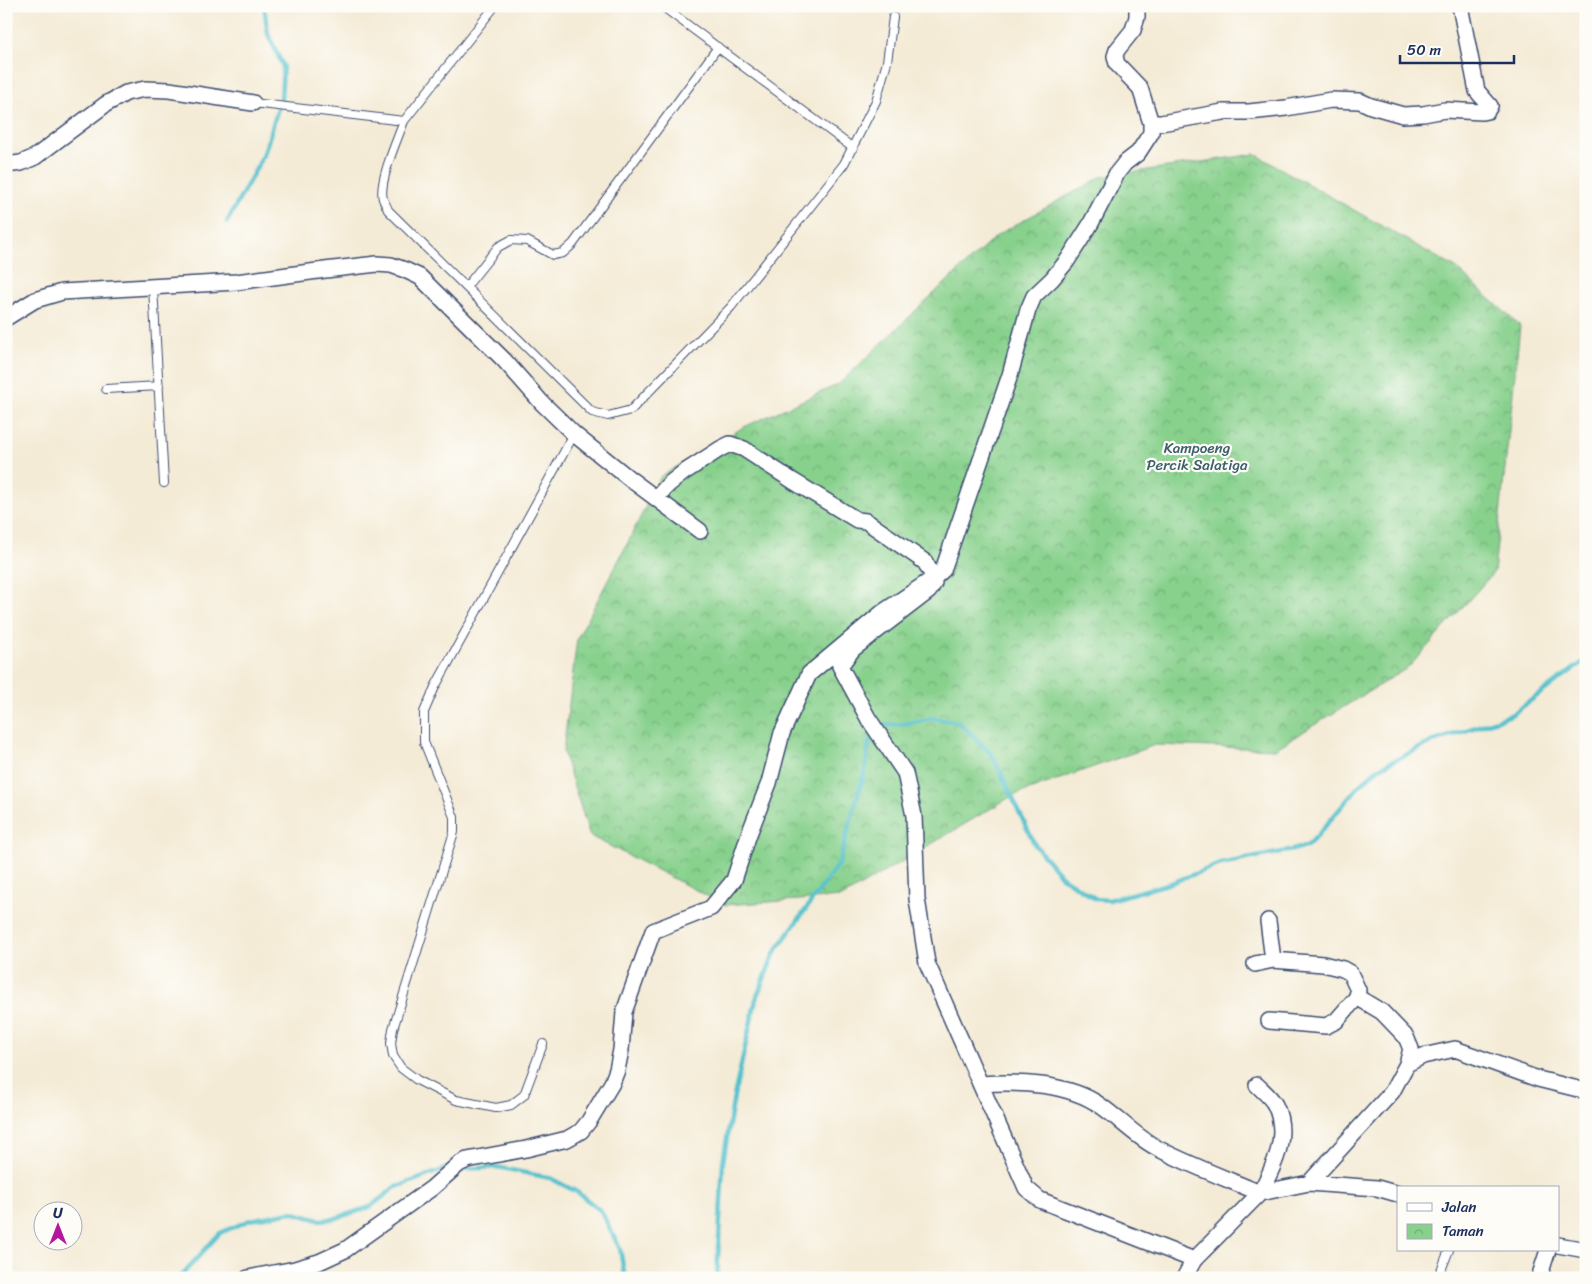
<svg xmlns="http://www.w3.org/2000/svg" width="1592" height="1284" font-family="Sriracha,sans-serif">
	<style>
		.park { fill: url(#park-crowns); stroke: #528076 }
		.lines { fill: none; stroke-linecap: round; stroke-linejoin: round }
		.stream { stroke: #55c1ce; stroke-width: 4.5 }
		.lane-casing { stroke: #3c4b70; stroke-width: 10 }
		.street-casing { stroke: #3c4b70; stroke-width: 18 }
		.lane { stroke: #fff; stroke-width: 8 }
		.street { stroke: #fff; stroke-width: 15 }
		.labels { text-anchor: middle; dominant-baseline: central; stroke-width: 4.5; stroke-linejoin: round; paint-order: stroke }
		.park-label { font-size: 15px; fill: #3c606c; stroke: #fdfcf7 }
	</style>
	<defs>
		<pattern id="park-crowns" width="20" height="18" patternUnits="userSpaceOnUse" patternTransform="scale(1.25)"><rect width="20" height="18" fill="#88d18d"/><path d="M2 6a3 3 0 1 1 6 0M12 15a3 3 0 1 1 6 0" fill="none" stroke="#6eaa76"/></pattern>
	</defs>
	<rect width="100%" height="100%" fill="#fdfcf7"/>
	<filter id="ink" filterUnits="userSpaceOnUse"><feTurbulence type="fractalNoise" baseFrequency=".02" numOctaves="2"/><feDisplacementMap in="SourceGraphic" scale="10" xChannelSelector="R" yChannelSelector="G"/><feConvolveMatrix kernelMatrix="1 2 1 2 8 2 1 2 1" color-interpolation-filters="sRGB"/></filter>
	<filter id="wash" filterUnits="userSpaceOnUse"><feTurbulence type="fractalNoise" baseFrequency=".0096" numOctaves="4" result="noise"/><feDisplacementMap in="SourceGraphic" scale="20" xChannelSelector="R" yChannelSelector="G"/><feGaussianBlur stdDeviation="1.12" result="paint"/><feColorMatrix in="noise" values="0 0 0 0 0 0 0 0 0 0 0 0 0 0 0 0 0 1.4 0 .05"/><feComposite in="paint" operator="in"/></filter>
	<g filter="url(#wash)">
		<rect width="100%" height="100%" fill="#f4ebd6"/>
		<path class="park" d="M 1255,154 L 1456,268 L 1520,326 L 1494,572 L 1409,667 L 1275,749 L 1155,745 L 1012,796 L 842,897 L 725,905 L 590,836 L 563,752 L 577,639 L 625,548 L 661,476 L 744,427 L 839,384 L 931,296 L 999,234 L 1101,177 Z"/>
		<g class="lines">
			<path class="stream" d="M 227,222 L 264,154 L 281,99 L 283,66 L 268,34 L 264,6
				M 880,729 L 882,725 L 904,724 L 932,718 L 959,722 L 992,755 L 1035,845 L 1062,877 L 1096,899 L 1109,900 L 1168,884 L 1221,864 L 1292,850 L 1307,846 L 1317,836 L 1358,787 L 1379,768 L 1432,742 L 1511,715 L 1586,660
				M 462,1169 L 497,1167 L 550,1178 L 577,1192 L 601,1211 L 620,1249 L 625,1278
				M 179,1278 L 220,1233 L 250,1220 L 291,1212 L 319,1220 L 333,1219 L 370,1207 L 394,1188 L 445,1169
				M 717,1278 L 723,1162 L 734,1096 L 756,999 L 775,952 L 839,863 L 866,766 L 869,743 L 875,735"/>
		</g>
	</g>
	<g filter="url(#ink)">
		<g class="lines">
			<defs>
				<path id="lane" d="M 662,6 L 853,148
					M 253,103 L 404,121 C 398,138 378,182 383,199 C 384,202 387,206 388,210 L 592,412 L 608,416 L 631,410 L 731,307 L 844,164 L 876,101 L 887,62 L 893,17
					M 404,121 L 495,6
					M 153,287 L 164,483
					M 466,287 L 498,247 L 511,240 L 527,241 L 553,255 L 563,253 L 573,244 L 718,47
					M 106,389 L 159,386
					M 543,1044 L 524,1095 L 511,1105 L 496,1108 L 456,1100 L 417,1080 L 401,1068 L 393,1056 L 391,1043 L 393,1029 L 454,832 L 454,817 L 424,742 L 424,712 L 435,687 L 574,434
					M 1438,1278 L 1449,1250"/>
				<path id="street" d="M 1151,123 L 1161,123 L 1223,112 L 1249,112 L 1286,108 L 1331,100 L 1360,101 L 1371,106 L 1403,115 L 1423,114 L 1445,110 L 1482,112 L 1487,111 L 1490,106 L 1477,91 L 1460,6
					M 6,165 L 21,163 L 35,157 L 106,104 L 126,93 L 145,89 L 169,90 L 253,103
					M 6,318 L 35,300 L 62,292 L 236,282 L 325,270 L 377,264 L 391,265 L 405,270 L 420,277 L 504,360 L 542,403 L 574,434 L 630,479 L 700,531
					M 656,498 L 669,484 L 683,473 L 720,449 L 730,444 L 744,449 L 793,481 L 857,520 L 866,521 L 925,562 L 934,578 L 934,583 L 929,591 L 853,649 L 840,666 L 868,718 L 905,773 L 914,816 L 917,899 L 927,963 L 1026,1188 L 1040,1200 L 1194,1260
					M 1268,921 L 1273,960
					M 1255,964 L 1273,960 L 1323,964 L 1343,969 L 1350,973 L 1358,990 L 1357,997 L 1336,1021 L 1326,1026 L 1269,1021
					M 1407,1064 L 1423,1056 L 1455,1049 L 1538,1079 L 1586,1091
					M 980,1084 C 1018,1081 1069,1083 1101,1106 C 1121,1120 1137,1138 1159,1149 C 1192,1166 1227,1179 1260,1193 C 1274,1166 1290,1136 1275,1105 C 1271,1097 1263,1091 1257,1085
					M 1309,1183 L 1392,1092 L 1407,1064 L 1411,1049 L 1406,1037 L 1382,1012 L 1357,997
					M 1558,1245 L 1586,1250
					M 248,1278 L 295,1269 L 319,1262 L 345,1250 L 432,1188 L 459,1164 L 467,1160 L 526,1149 L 567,1139 L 581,1131 L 589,1121 L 612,1083 L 617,1070 L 621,1050 L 624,1012 L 653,931 L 711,908 L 734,880 L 749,834 L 769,783 L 782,733 L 809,674 L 883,612 L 934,578 L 943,570 L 1010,375 L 1028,310 L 1034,296 L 1052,279 L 1067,261 L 1090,225 L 1117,173 L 1125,163 L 1138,153 L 1151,133 L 1151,123 L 1140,88 L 1117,64 L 1115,56 L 1117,50 L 1133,30 L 1137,17 L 1137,6
					M 1184,1278 L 1194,1260 L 1260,1193 L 1309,1183 L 1377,1188 L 1398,1194
					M 1539,1278 L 1548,1250"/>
			</defs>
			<use href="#lane" class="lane-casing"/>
			<use href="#street" class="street-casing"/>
			<use href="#lane" class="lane"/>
			<use href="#street" class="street"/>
		</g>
	</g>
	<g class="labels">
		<g class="park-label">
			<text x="1197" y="448">Kampoeng<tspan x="1197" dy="17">Percik Salatiga</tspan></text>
		</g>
	</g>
	<rect width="1592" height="1284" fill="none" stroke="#fdfcf7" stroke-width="25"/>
	<rect x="1397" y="1186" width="162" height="65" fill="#fdfcf7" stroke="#a3aaba"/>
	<rect x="1407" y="1203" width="25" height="8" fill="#ffffff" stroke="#a3aaba"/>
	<text x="1442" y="1212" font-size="15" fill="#1b2f5e">Jalan</text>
	<rect x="1407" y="1224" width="25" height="15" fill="url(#park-crowns)" stroke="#a3aaba"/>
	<text x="1442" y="1236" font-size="15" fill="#1b2f5e">Taman</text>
	<g transform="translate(58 1226)"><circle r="24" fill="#fdfcf7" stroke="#a3aaba"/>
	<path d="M0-4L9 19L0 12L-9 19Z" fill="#b5179e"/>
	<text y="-8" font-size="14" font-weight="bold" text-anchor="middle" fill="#1b2f5e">U</text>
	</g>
	<path d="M1400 55v8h114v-8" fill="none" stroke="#1b2f5e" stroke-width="2.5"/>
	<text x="1407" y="55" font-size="15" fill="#1b2f5e" stroke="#fdfcf7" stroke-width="4" paint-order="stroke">50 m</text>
</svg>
